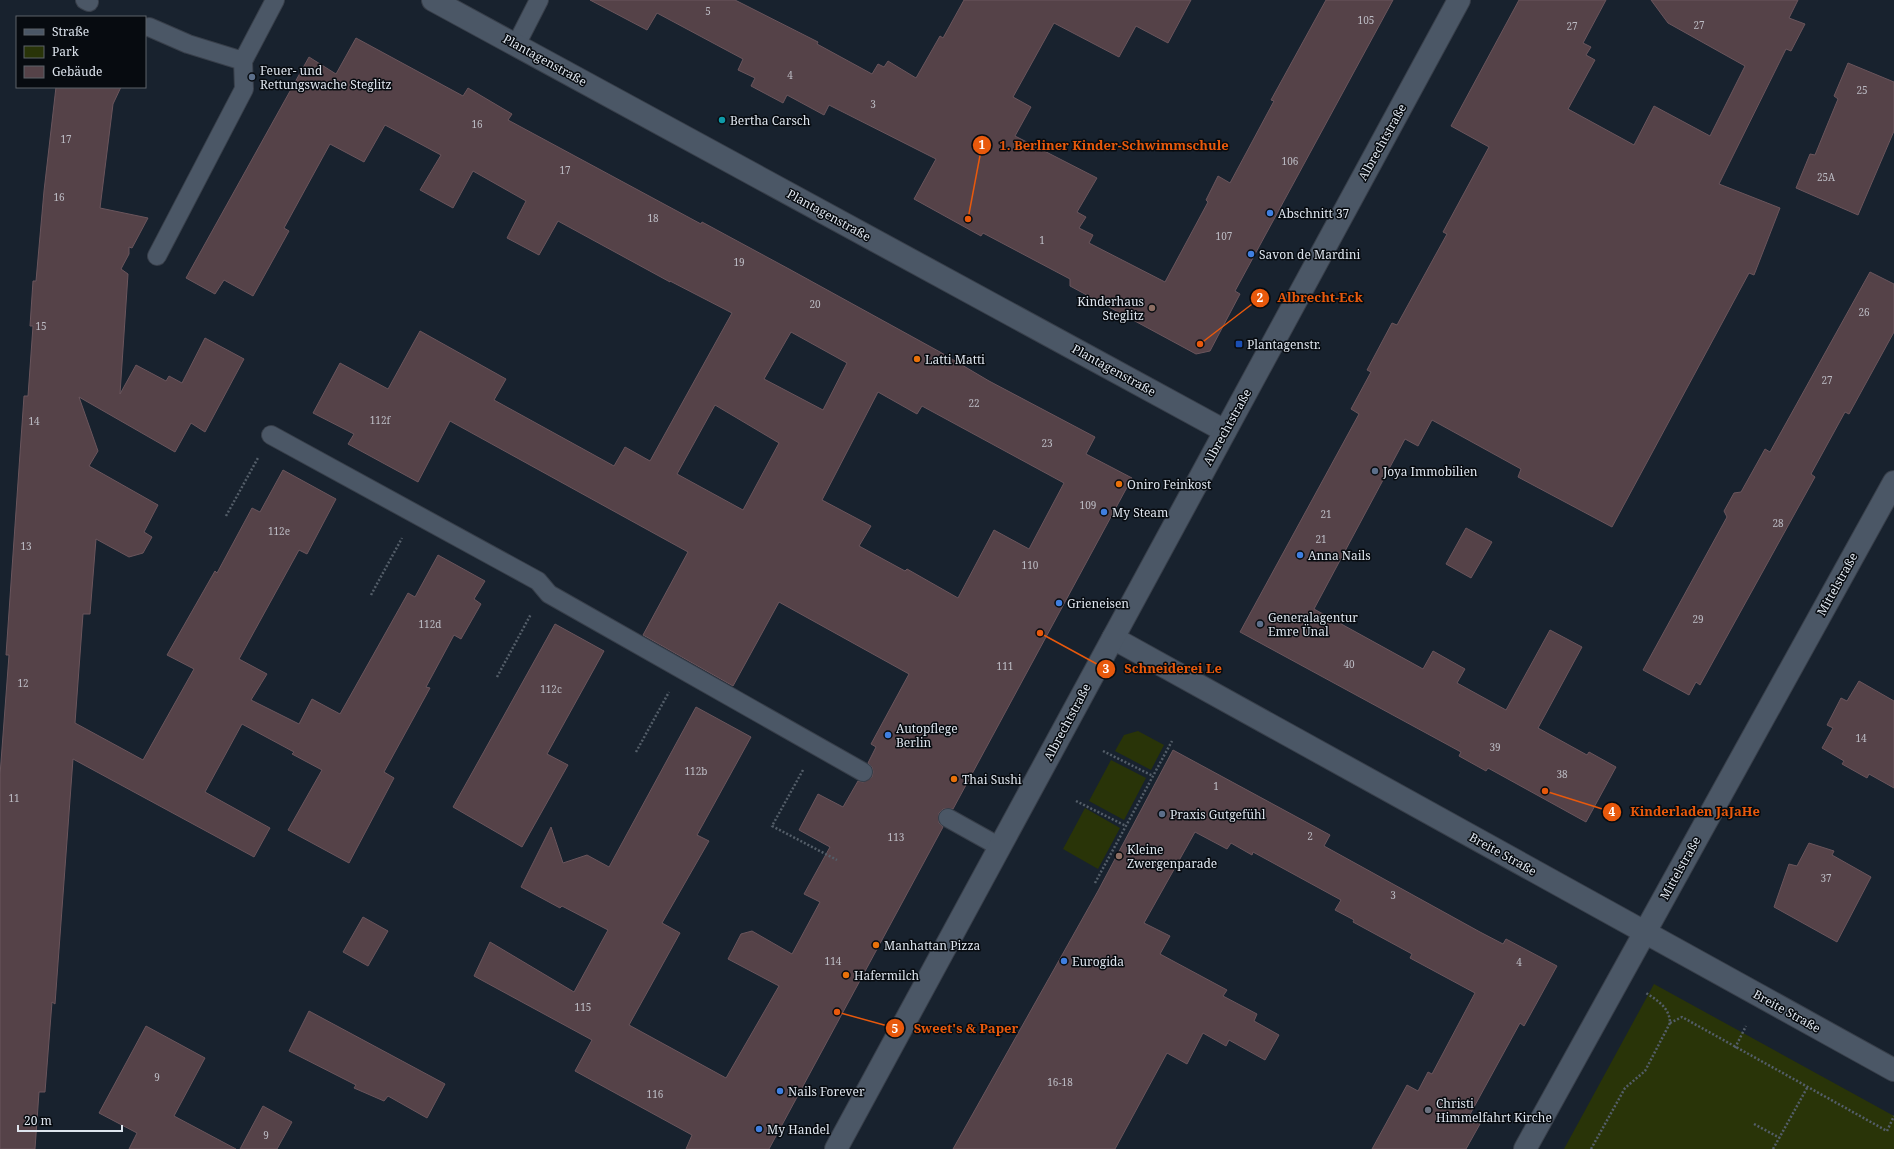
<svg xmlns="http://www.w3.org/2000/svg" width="1894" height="1149" font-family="'Noto Serif',serif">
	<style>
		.green { fill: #293408 }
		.building { fill: #554248; stroke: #6a555c; fill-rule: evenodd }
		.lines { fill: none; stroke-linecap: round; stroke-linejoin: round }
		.service-casing { stroke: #383f4a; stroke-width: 20 }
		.minor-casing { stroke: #383f4a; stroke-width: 24 }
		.secondary-casing { stroke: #383f4a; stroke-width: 24 }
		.path { stroke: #545e69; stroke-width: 2.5; stroke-dasharray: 2 2; stroke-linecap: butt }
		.service { stroke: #4b5766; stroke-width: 18 }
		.minor { stroke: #4b5766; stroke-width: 22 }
		.secondary { stroke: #4b5766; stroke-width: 22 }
		.service-dot { fill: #5c6f8a; stroke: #070b10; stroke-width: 1.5 }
		.culture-dot { fill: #0f9aa8; stroke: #070b10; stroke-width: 1.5 }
		.shop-dot { fill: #3f7fe0; stroke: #070b10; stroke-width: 1.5 }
		.education-dot { fill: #8d6e63; stroke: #070b10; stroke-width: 1.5 }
		.transit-dot { fill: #1a4fb4; stroke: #070b10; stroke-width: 1.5 }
		.food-dot { fill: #e8710a; stroke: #070b10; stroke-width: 1.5 }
		.worship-dot { fill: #6b7280; stroke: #070b10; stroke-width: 1.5 }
		.labels { text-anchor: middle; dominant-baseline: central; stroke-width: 3; stroke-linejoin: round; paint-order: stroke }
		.number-label { font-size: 10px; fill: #bcbcc4 }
		.street-label { font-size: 12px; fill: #dee5ee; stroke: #070b10 }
		.poi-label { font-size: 12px; fill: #dee5ee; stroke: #070b10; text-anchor: start }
		.leader { fill: none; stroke: #e8590c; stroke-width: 1.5 }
		.callout-dot { fill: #e8590c; stroke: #070b10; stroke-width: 1.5 }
		.mark-label { font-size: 12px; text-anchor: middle; font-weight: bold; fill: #fff }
		.callout-label { font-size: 13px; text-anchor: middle; font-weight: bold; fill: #e8590c; stroke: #070b10; stroke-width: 3; stroke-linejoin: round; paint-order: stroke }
	</style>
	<rect width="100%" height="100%" fill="#18222e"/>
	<path class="green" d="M 1138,731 L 1164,745 L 1151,770 L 1115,751 L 1124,735 Z
		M 1111,760 L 1146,778 L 1124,820 L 1089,801 Z
		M 1085,808 L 1120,828 L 1098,869 L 1063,849 Z
		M 1654,984 L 1894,1116 L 1894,1149 L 1564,1149 Z"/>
	<path class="building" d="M 590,0 L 735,0 L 818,42 L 817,44 L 872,74 L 878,64 L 884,67 L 888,61 L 916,78 L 940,36 L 943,38 L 964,0 L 1191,0 L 1168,43 L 1136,26 L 1119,57 L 1054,23 L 1013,97 L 1031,107 L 1015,136 L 1097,178 L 1077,212 L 1086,217 L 1079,228 L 1093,235 L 1089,243 L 1165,282 L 1208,202 L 1206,200 L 1218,176 L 1230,183 L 1274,101 L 1271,100 L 1326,0 L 1393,0 L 1235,291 L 1240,294 L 1210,351 L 1196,354 L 1070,286 L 1070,279 L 983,233 L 981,236 L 914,199 L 936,159 L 829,105 L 824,115 L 787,95 L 783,103 L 751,86 L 755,78 L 738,70 L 743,59 L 657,13 L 647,30 Z
		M 1519,0 L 1606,0 L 1583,43 L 1591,47 L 1586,55 L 1595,60 L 1568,109 L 1634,145 L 1654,106 L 1710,136 L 1745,66 L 1668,23 L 1651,0 L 1798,0 L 1789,18 L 1805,24 L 1791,51 L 1786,49 L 1719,184 L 1780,208 L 1754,275 L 1749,273 L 1612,527 L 1518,477 L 1521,469 L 1432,420 L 1418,446 L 1405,439 L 1314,609 L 1423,669 L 1433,651 L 1465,669 L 1457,683 L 1506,710 L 1550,630 L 1582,647 L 1538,728 L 1587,755 L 1589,752 L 1616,767 L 1586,822 L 1488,768 L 1486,771 L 1459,756 L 1461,752 L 1240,632 L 1359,414 L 1351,409 L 1371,372 L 1367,370 L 1392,323 L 1397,325 L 1447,234 L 1443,232 L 1489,147 L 1451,126 Z
		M 356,38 L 463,96 L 468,88 L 512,114 L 508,120 L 701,224 L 702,222 L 789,269 L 940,352 L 989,381 L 1095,437 L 1086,454 L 1132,478 L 953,809 L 943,809 L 939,813 L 939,823 L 943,827 L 769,1149 L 686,1149 L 692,1135 L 575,1071 L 592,1040 L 474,976 L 490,942 L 574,992 L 608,930 L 562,906 L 560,908 L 521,887 L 551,827 L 563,863 L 587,855 L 609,867 L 696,707 L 751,737 L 697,835 L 709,841 L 662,923 L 680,933 L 629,1025 L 726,1078 L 779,986 L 728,959 L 741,934 L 752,931 L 792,954 L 820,902 L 804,894 L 830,847 L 799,830 L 818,794 L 843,807 L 858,781 L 863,782 L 872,777 L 873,772 L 872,767 L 868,763 L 876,747 L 871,744 L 909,674 L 779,602 L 733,686 L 643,635 L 688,552 L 450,421 L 418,482 L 348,444 L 354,434 L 313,413 L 340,363 L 388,389 L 420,331 L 506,379 L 494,400 L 614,466 L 625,447 L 650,461 L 732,313 L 670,281 L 670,282 L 558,221 L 539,255 L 507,238 L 526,201 L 473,171 L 453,208 L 420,190 L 441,155 L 385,125 L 364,162 L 330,144 L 284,228 L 289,231 L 253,296 L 224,280 L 215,294 L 186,278 L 309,57 L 336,74 ZM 791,332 L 847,363 L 823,410 L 764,379 ZM 878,392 L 917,414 L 922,406 L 1064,483 L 1029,549 L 994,530 L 958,598 L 907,569 L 905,571 L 859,546 L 871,526 L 822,500 ZM 715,405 L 779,443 L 743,510 L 677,474 Z
		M 1848,63 L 1894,82 L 1894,131 L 1858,215 L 1796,188 L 1810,154 L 1815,155 L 1826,128 L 1838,99 L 1834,96 Z
		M 56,87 L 121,87 L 113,104 L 100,208 L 148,218 L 132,248 L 129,247 L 129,254 L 121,269 L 128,274 L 120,394 L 136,365 L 166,381 L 169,376 L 182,383 L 205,338 L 244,359 L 205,432 L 191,423 L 175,452 L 79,397 L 98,451 L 89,466 L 158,505 L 144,532 L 152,537 L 143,553 L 129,557 L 96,539 L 90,614 L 83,614 L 75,723 L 143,760 L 194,669 L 167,655 L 215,571 L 217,573 L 252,508 L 260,512 L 283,470 L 336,499 L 307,554 L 299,550 L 239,659 L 267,674 L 251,700 L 299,724 L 312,699 L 340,714 L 408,593 L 415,597 L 438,555 L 485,581 L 474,599 L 481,604 L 461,639 L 454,635 L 426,687 L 430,688 L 384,772 L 394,778 L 349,863 L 288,830 L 322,770 L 292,754 L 294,752 L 242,724 L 205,792 L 270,828 L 254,857 L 73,759 L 55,1004 L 52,1002 L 45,1092 L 39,1092 L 35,1149 L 0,1149 L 0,775 L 9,655 L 6,655 L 24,396 L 28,396 L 33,326 L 30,326 L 33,281 L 36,281 L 44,191 Z
		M 1870,272 L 1894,284 L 1894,332 L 1849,414 L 1845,412 L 1811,474 L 1815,477 L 1700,685 L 1696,682 L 1689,695 L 1643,670 L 1727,517 L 1724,511 L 1734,493 L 1741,492 L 1765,449 L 1770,452 Z
		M 1466,528 L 1492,542 L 1471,578 L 1446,564 Z
		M 555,624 L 604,651 L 547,754 L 568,765 L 522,847 L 453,807 Z
		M 1859,681 L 1894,701 L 1894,788 L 1869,774 L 1867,778 L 1842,764 L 1844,761 L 1822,748 L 1833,728 L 1827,725 L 1841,698 L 1847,701 Z
		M 1173,750 L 1330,835 L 1324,846 L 1480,932 L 1503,944 L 1506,939 L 1557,966 L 1524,1026 L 1520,1023 L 1468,1118 L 1480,1124 L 1466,1149 L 1372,1149 L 1407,1085 L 1418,1091 L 1428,1072 L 1432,1074 L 1475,993 L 1410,958 L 1412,954 L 1353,922 L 1354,920 L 1335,910 L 1341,900 L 1253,852 L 1252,855 L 1231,843 L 1227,849 L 1195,832 L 1144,923 L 1170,936 L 1160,954 L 1227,990 L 1223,996 L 1257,1014 L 1254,1021 L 1279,1035 L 1265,1060 L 1229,1040 L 1226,1046 L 1203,1033 L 1187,1064 L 1167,1053 L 1115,1149 L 953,1149 L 1098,891 Z
		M 1809,843 L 1834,851 L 1832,855 L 1871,877 L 1837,942 L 1774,907 L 1789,864 L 1797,866 Z
		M 363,917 L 388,931 L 368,966 L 343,952 Z
		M 309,1011 L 445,1084 L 427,1118 L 388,1096 L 384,1101 L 354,1088 L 356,1085 L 289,1051 Z
		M 146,1026 L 205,1058 L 174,1116 L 236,1149 L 129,1149 L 137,1133 L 99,1113 Z
		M 263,1106 L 292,1122 L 277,1149 L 240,1149 Z"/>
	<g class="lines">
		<defs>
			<path id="service" d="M 85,0 L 89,2
				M 149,27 L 188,44 L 243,61
				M 516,45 L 539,0
				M 157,256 L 244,89 L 243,61 L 275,0
				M 271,435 L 538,581 L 549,594 L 863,772
				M 948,818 L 1000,847"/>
			<path id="minor" d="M 433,0 L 1225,431
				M 1113,638 L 1894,1070
				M 1525,1149 L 1894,482"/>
			<path id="secondary" d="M 836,1149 L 1459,0"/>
		</defs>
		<use href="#service" class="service-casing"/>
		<use href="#minor" class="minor-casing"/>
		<use href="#secondary" class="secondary-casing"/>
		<path class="path" d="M 226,516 L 258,458
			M 371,595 L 402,538
			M 497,677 L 531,614
			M 1103,751 L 1153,776
			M 636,752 L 669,692
			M 803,770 L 772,826 L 837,860
			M 1076,801 L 1126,826
			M 1095,883 L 1172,741
			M 1670,1023 L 1682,1017 L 1887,1131 L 1894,1116
			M 1735,1048 L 1746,1026
			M 1754,1124 L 1780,1138
			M 1591,1149 L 1625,1088 L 1645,1071 L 1670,1023 C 1670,1008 1657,1000 1646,993
			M 1773,1149 L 1807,1088"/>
		<use href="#service" class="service"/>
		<use href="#minor" class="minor"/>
		<use href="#secondary" class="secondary"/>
	</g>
	<g class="service-dot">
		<circle cx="252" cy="77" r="4"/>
		<circle cx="1375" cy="471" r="4"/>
		<circle cx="1260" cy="624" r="4"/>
		<circle cx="1162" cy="814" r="4"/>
	</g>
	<circle class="culture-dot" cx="722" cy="120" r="4"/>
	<g class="shop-dot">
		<circle cx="1270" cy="213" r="4"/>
		<circle cx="1251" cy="254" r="4"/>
		<circle cx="1104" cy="512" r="4"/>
		<circle cx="1300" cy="555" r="4"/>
		<circle cx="1059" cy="603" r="4"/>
		<circle cx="888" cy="735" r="4"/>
		<circle cx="1064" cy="961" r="4"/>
		<circle cx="780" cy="1091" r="4"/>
		<circle cx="759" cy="1129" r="4"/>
	</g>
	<g class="education-dot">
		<circle cx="1152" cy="308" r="4"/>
		<circle cx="1119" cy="856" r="4"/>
	</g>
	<rect class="transit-dot" x="1235" y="340" width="8" height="8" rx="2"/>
	<g class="food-dot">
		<circle cx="917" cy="359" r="4"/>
		<circle cx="1119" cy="484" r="4"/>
		<circle cx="954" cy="779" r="4"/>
		<circle cx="876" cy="945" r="4"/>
		<circle cx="846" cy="975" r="4"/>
	</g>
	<circle class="worship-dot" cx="1428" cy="1110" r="4"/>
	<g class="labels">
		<g class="number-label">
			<text x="708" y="11">5</text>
			<text x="1366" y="20">105</text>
			<text x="1699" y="25">27</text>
			<text x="1572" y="26">27</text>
			<text x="790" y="75">4</text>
			<text x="1862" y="90">25</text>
			<text x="873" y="104">3</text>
			<text x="477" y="124">16</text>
			<text x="66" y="139">17</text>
			<text x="1290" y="161">106</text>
			<text x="565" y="170">17</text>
			<text x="1826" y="177">25A</text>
			<text x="59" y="197">16</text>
			<text x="653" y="218">18</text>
			<text x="1224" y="236">107</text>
			<text x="1042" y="240">1</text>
			<text x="739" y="262">19</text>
			<text x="815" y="304">20</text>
			<text x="1864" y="312">26</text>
			<text x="41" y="326">15</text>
			<text x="1827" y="380">27</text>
			<text x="974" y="403">22</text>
			<text x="380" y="420">112f</text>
			<text x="34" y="421">14</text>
			<text x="1047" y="443">23</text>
			<text x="1088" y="505">109</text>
			<text x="1326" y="514">21</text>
			<text x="1778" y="523">28</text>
			<text x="279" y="531">112e</text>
			<text x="1321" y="539">21</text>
			<text x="26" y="546">13</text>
			<text x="1030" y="565">110</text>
			<text x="1698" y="619">29</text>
			<text x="430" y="624">112d</text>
			<text x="1349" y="664">40</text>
			<text x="1005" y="666">111</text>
			<text x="23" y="683">12</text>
			<text x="551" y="689">112c</text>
			<text x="1861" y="738">14</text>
			<text x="1495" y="747">39</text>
			<text x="696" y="771">112b</text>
			<text x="1562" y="774">38</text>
			<text x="1216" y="786">1</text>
			<text x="14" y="798">11</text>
			<text x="1310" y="836">2</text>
			<text x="896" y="837">113</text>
			<text x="1826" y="878">37</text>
			<text x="1393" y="895">3</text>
			<text x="833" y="961">114</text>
			<text x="1519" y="962">4</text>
			<text x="583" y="1007">115</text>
			<text x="157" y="1077">9</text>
			<text x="1060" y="1082">16-18</text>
			<text x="655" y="1094">116</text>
			<text x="266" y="1135">9</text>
		</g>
		<g class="street-label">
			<text transform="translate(545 60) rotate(29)">Plantagenstraße</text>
			<text transform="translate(1382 142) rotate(-61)">Albrechtstraße</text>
			<text transform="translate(829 215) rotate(29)">Plantagenstraße</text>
			<text transform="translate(1114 370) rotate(29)">Plantagenstraße</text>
			<text transform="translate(1227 427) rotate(-61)">Albrechtstraße</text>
			<text transform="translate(1837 584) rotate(-61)">Mittelstraße</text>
			<text transform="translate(1067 722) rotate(-62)">Albrechtstraße</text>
			<text transform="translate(1503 854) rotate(29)">Breite Straße</text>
			<text transform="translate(1680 868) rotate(-61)">Mittelstraße</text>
			<text transform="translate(1787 1011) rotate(29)">Breite Straße</text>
		</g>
		<g class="poi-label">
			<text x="260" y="70">Feuer- und<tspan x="260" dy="14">Rettungswache Steglitz</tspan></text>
			<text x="730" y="120">Bertha Carsch</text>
			<text x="1278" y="213">Abschnitt 37</text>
			<text x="1259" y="254">Savon de Mardini</text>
			<text x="1144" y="301" text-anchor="end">Kinderhaus<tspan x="1144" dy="14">Steglitz</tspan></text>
			<text x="1247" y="344">Plantagenstr.</text>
			<text x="925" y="359">Latti Matti</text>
			<text x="1383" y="471">Joya Immobilien</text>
			<text x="1127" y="484">Oniro Feinkost</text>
			<text x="1112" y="512">My Steam</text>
			<text x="1308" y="555">Anna Nails</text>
			<text x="1067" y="603">Grieneisen</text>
			<text x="1268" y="617">Generalagentur<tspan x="1268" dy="14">Emre Ünal</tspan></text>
			<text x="896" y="728">Autopflege<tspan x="896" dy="14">Berlin</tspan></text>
			<text x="962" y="779">Thai Sushi</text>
			<text x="1170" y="814">Praxis Gutgefühl</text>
			<text x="1127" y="849">Kleine<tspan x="1127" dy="14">Zwergenparade</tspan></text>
			<text x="884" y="945">Manhattan Pizza</text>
			<text x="1072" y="961">Eurogida</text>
			<text x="854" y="975">Hafermilch</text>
			<text x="788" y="1091">Nails Forever</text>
			<text x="1436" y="1103">Christi<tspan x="1436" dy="14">Himmelfahrt Kirche</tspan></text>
			<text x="767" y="1129">My Handel</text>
		</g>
	</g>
	<path class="leader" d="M968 219L982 145M1200 344L1260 298M1040 633L1106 669M1545 791L1612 812M837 1012L895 1028"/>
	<g class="callout-dot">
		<circle cx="968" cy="219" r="4"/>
		<circle cx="1200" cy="344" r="4"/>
		<circle cx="1040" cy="633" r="4"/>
		<circle cx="1545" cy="791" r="4"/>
		<circle cx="837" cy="1012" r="4"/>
		<circle cx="982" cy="145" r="10"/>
		<circle cx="1260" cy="298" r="10"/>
		<circle cx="1106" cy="669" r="10"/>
		<circle cx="1612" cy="812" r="10"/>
		<circle cx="895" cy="1028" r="10"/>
	</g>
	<g class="mark-label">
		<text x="982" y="149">1</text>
		<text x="1260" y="302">2</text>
		<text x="1106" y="673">3</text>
		<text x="1612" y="816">4</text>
		<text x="895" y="1033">5</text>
	</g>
	<g class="callout-label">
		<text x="1114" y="150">1. Berliner Kinder-Schwimmschule</text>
		<text x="1320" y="302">Albrecht-Eck</text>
		<text x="1173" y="673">Schneiderei Le</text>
		<text x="1695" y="816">Kinderladen JaJaHe</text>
		<text x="966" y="1033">Sweet's &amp; Paper</text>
	</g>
	<rect x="16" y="16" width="130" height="72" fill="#070b10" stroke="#5d6269"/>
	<rect x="24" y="29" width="20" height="6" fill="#4b5766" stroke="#5d6269"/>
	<text x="52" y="36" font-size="12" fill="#dee5ee">Straße</text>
	<rect x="24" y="46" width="20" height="12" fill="#293408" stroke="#5d6269"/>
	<text x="52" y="56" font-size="12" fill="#dee5ee">Park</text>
	<rect x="24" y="66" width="20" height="12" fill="#554248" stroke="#5d6269"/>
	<text x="52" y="76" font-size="12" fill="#dee5ee">Gebäude</text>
	<path d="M18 1125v6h104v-6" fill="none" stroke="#dee5ee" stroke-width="2"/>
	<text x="24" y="1125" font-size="12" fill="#dee5ee" stroke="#070b10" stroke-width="3" paint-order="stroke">20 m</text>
</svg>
